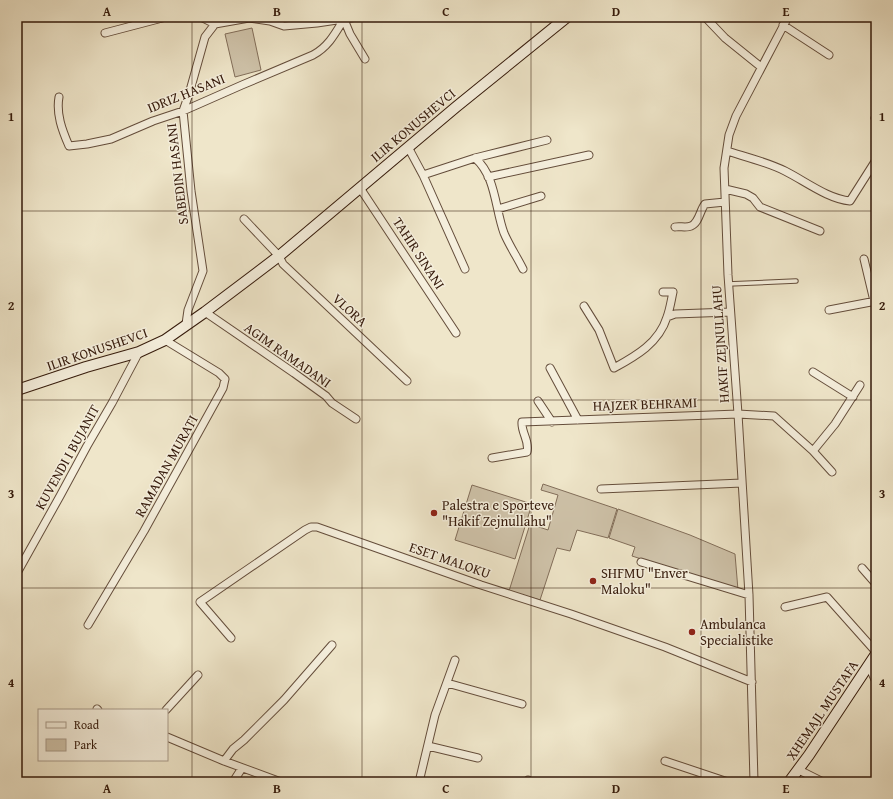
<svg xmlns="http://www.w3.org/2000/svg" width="893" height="799" font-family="'Gentium Book Plus',serif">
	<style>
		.green { fill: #cfc3aa; stroke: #826e5a }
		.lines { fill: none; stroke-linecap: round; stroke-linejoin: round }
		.lane-casing { stroke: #644d3b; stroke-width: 5.5 }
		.street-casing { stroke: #644d3b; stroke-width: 9 }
		.secondary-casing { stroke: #351a0b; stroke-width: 12 }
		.lane { stroke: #f5efdd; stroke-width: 3.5 }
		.street { stroke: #f5efdd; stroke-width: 7 }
		.secondary { stroke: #f5efdd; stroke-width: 10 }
		.grid { fill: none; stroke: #351a0b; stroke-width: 1; stroke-opacity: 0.55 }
		.poi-dot { fill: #8f2418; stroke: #f5efdd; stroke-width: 1.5 }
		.labels { text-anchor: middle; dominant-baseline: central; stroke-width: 3; stroke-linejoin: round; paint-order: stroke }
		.street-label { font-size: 14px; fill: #351a0b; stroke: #f5efdd }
		.poi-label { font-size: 14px; fill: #351a0b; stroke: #f5efdd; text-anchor: start }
		.neatline { fill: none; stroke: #351a0b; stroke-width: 1.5 }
		.grid-label { font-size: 13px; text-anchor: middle; font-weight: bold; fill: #351a0b }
	</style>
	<rect width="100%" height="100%" fill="#efe6ca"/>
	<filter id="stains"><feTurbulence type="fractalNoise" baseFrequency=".005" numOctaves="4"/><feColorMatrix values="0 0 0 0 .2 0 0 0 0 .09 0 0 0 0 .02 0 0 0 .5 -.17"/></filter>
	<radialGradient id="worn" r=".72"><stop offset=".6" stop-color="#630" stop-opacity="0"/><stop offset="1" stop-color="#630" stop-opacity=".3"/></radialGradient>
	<path class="green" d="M 252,28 L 261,70 L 235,77 L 225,34 Z
		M 543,484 L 617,509 L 608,538 L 577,530 L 570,551 L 557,548 L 540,600 L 509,591 L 530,524 L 548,530 L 558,495 L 541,490 Z
		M 472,485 L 532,504 L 515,559 L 455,540 Z
		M 618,509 L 690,535 L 735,554 L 738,590 L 632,556 L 635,547 L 609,538 Z"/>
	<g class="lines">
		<defs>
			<path id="lane" d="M 728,284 L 796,281"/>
			<path id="street" d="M 201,17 L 215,24
				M 267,17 L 270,21 L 284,26 L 317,23 L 357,17
				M 343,17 L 350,34 L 365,59
				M 705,17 L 725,38 L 761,67
				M 783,25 L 829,55
				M 105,33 L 166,17
				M 59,97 C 56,114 62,130 69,146 L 87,144 L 111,139 L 153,121 L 183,111 L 242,85 L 313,55 C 328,47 335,34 344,19
				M 875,118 L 876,116
				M 408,147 L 423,175 L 465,269
				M 727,151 C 746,157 767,162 785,171 C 805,181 828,199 850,201 L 876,160
				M 475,158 C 496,176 495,209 504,233 C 509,245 517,257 523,269
				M 423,175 L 475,158 L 547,140
				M 488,177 L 589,155
				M 360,188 L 456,333
				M 725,189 L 746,194 L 753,198 L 760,207 L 820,231
				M 498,209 L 541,196
				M 244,219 L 279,256 L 283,264 L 407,381
				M 675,227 C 679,226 687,228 691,226 C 699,223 700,210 705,204 L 725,202
				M 864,259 L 874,301
				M 584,306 L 599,330 L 614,368 C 636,356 659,343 667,317 C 670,309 671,301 673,292 L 663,292
				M 829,310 L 876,301
				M 205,312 L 294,373 L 326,396 L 332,403 L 356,419
				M 667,317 L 675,314 L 730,312
				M 186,324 L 188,310 L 203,271 L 191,191 L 183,111 L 189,94 L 205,37 L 215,24 L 249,18 L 270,21
				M 550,368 L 578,420
				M 813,372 L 853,397
				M 538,401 L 552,422
				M 813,451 L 835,424 L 860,385
				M 492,458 L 527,452 C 530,441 521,433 522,422 L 738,414 L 774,416 L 813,451 L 832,472
				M 601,489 L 742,483
				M 641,562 L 749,595
				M 862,568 L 876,584
				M 17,573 L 60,496 L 87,446 L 112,403 L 139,352
				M 785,607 L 827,597 L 876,652
				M 88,625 L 144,531 L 223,388 L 225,379 L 219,373 L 165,340
				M 231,638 L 200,602 L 305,530 L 311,527 L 317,527 L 481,585 L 571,614 L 665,647 L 752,682
				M 869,666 L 876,682
				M 447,683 L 522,704
				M 97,709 L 98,710
				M 166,710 L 198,675
				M 167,737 L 224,761 L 281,782
				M 428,746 L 478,758
				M 224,761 L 233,749 L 244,740 L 284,700 L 332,645
				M 665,761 L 728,782
				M 799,770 L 823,782
				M 233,782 L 242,768
				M 419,782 L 435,715 L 455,660
				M 528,782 L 528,780
				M 754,782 L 749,595 L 738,414 L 728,275 L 724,168 L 729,135 L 736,116 L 788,17"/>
			<path id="secondary" d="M 17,390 L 86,367 L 139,352 L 165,340 L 205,312 L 279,256 L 456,107 L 567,17
				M 789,782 L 809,755 L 876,654"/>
		</defs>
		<use href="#lane" class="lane-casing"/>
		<use href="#street" class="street-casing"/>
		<use href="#secondary" class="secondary-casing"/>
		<use href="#lane" class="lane"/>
		<use href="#street" class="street"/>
		<use href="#secondary" class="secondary"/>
	</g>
	<path class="grid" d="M 192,17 L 192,782M 362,17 L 362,782M 531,17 L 531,782M 701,17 L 701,782M 17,211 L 876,211M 17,400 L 876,400M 17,588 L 876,588"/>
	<g class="poi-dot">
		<circle cx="434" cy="513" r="4"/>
		<circle cx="593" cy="581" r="4"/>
		<circle cx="692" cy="632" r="4"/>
	</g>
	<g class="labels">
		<g class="street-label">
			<text transform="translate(186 93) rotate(-22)">IDRIZ HASANI</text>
			<text transform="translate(413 125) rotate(-40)">ILIR KONUSHEVCI</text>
			<text transform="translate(177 174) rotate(-97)">SABEDIN HASANI</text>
			<text transform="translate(419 253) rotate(57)">TAHIR SINANI</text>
			<text transform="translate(350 310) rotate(43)">VLORA</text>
			<text transform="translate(720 344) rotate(-94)">HAKIF ZEJNULLAHU</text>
			<text transform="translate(97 349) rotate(-19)">ILIR KONUSHEVCI</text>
			<text transform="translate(288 355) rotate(35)">AGIM RAMADANI</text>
			<text transform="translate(645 404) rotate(-2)">HAJZER BEHRAMI</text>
			<text transform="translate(67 457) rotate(-61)">KUVENDI I BUJANIT</text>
			<text transform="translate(166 466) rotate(-61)">RAMADAN MURATI</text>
			<text transform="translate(450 560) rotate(19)">ESET MALOKU</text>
			<text transform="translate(822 710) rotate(-56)">XHEMAJL MUSTAFA</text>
		</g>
		<g class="poi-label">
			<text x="442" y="505">Palestra e Sporteve<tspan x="442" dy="16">"Hakif Zejnullahu"</tspan></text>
			<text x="601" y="573">SHFMU "Enver<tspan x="601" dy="16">Maloku"</tspan></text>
			<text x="700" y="624">Ambulanca<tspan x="700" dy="16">Specialistike</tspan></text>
		</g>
	</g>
	<rect width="893" height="799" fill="none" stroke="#efe6ca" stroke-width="44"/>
	<rect x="38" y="709" width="130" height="52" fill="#f5efdd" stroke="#a89a89"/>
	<rect x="46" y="722" width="20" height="6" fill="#f5efdd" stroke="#a89a89"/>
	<text x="74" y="729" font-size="12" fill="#351a0b">Road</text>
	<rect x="46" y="739" width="20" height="12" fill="#cfc3aa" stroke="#a89a89"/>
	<text x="74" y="749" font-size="12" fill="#351a0b">Park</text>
	<rect x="22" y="22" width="849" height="755" class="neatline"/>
	<g class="grid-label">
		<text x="107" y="16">A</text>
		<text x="277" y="16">B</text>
		<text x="446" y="16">C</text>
		<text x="616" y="16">D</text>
		<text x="786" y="16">E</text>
		<text x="11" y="121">1</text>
		<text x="882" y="121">1</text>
		<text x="11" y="310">2</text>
		<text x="882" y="310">2</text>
		<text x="11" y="498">3</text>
		<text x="882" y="498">3</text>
		<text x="11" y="687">4</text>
		<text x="882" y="687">4</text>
		<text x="107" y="793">A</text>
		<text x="277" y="793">B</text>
		<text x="446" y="793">C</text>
		<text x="616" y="793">D</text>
		<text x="786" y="793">E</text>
	</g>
	<rect width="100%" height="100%" filter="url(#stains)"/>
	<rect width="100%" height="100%" fill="url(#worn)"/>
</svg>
